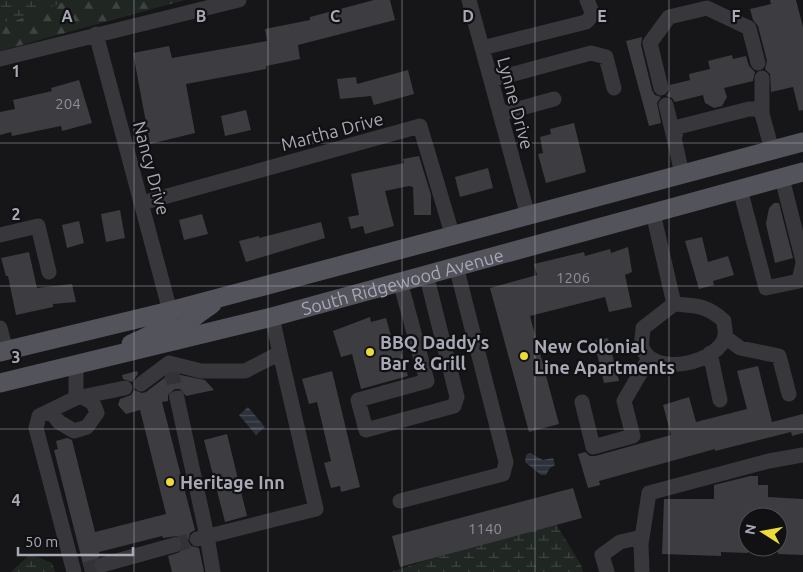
<svg xmlns="http://www.w3.org/2000/svg" width="803" height="572" font-family="Ubuntu,sans-serif">
	<style>
		.forest { fill: url(#forest-firs) }
		.wetland { fill: url(#wetland-marsh) }
		.water { fill: url(#water-rules) }
		.building { fill: #3d3d41 }
		.lines { fill: none; stroke-linecap: round; stroke-linejoin: round }
		.minor-tunnel { stroke: #333337; stroke-width: 15; stroke-dasharray: 15 8; stroke-linecap: butt }
		.minor { stroke: #37373c; stroke-width: 15 }
		.major { stroke: #53535b; stroke-width: 19 }
		.grid { fill: none; stroke: #a8a9b7; stroke-width: 1; stroke-opacity: 0.55 }
		.poi-dot { fill: #ecdb39; stroke: #111012; stroke-width: 2 }
		.labels { text-anchor: middle; dominant-baseline: central; stroke-width: 4.5; stroke-linejoin: round; paint-order: stroke }
		.number-label { font-size: 15px; fill: #8d8e9a }
		.street-label { font-size: 18px; fill: #a8a9b7; stroke: #111012 }
		.poi-label { font-size: 18px; font-weight: bold; fill: #a8a9b7; stroke: #111012; text-anchor: start }
		.grid-label { font-size: 16px; text-anchor: middle; font-weight: bold; fill: #a8a9b7; stroke: #111012; stroke-width: 4.5; stroke-linejoin: round; paint-order: stroke }
	</style>
	<defs>
		<pattern id="forest-firs" width="22" height="20" patternUnits="userSpaceOnUse" patternTransform="scale(1.25)"><rect width="22" height="20" fill="#202722"/><path d="M5 1l3.5 6h-7zM16 11l3.5 6h-7z" fill="#3e4440"/></pattern>
		<pattern id="wetland-marsh" width="20" height="14" patternUnits="userSpaceOnUse" patternTransform="scale(1.25)"><rect width="20" height="14" fill="#202722"/><path d="M1 5h8M5 5V1M11 12h8M15 12V8" fill="none" stroke="#3e4440"/></pattern>
		<pattern id="water-rules" width="6" height="5" patternUnits="userSpaceOnUse" patternTransform="scale(1.25)"><rect width="6" height="5" fill="#2c313b"/><path d="M0 2.5h6" fill="none" stroke="#484c55"/></pattern>
	</defs>
	<rect width="100%" height="100%" fill="#161517"/>
	<path class="forest" d="M 69,0 L 185,0 L 0,51 L 0,21 L 12,21 Z"/>
	<path class="wetland" d="M 0,0 L 69,0 L 12,22 L 0,21 Z
		M 553,519 L 581,565 L 583,572 L 391,572 Z
		M 30,554 L 52,563 L 55,572 L 11,572 Z"/>
	<path class="water" d="M 248,407 L 265,427 L 256,435 L 239,415 Z
		M 530,453 L 543,460 L 553,458 L 555,465 L 550,468 L 546,475 L 541,475 L 525,462 L 526,455 Z"/>
	<path class="building" d="M 374,0 L 390,0 L 395,20 L 298,45 L 300,59 L 266,66 L 266,69 L 186,84 L 195,133 L 150,144 L 133,53 L 169,46 L 172,58 L 267,41 L 265,29 L 310,20 L 310,17 Z
		M 770,0 L 796,0 L 803,27 L 803,110 L 799,111 L 793,87 L 771,92 L 770,74 L 765,69 L 767,61 L 758,26 L 753,20 L 750,9 L 771,4 Z
		M 642,37 L 641,45 L 652,90 L 655,95 L 661,97 L 657,103 L 661,123 L 649,126 L 626,41 Z
		M 732,55 L 733,59 L 746,56 L 749,66 L 755,72 L 753,81 L 724,88 L 727,97 L 722,106 L 714,108 L 705,103 L 703,95 L 675,102 L 672,98 L 666,96 L 670,91 L 670,85 L 690,80 L 689,74 L 710,69 L 708,61 Z
		M 408,70 L 414,94 L 374,105 L 371,96 L 340,99 L 337,79 L 356,77 L 357,84 Z
		M 79,80 L 92,123 L 62,131 L 61,126 L 12,136 L 11,132 L 0,135 L 0,112 L 15,109 L 13,100 L 52,91 L 51,88 Z
		M 246,110 L 251,130 L 225,136 L 221,116 Z
		M 574,123 L 586,172 L 546,183 L 538,154 L 543,153 L 540,137 L 551,134 L 550,129 Z
		M 419,156 L 431,195 L 431,215 L 414,215 L 413,187 L 409,186 L 385,191 L 394,226 L 365,234 L 363,226 L 351,229 L 348,217 L 359,215 L 351,174 L 404,163 L 403,159 Z
		M 488,168 L 493,188 L 460,197 L 455,177 Z
		M 774,203 L 779,203 L 793,258 L 775,263 L 766,224 L 769,208 Z
		M 120,210 L 125,238 L 106,242 L 101,214 Z
		M 202,214 L 208,234 L 184,240 L 179,220 Z
		M 79,221 L 84,243 L 67,248 L 62,225 Z
		M 321,222 L 325,238 L 246,262 L 239,241 L 259,236 L 259,238 Z
		M 702,237 L 708,262 L 728,256 L 734,275 L 713,281 L 714,285 L 699,289 L 685,241 Z
		M 628,247 L 632,272 L 625,275 L 632,307 L 609,312 L 605,297 L 530,316 L 559,424 L 529,432 L 490,288 L 537,275 L 534,264 L 584,252 L 585,256 L 610,249 L 611,253 Z
		M 29,252 L 37,288 L 72,284 L 76,302 L 53,304 L 53,307 L 16,315 L 8,276 L 6,276 L 1,258 Z
		M 370,317 L 371,322 L 386,318 L 395,350 L 400,349 L 408,376 L 361,389 L 352,354 L 341,357 L 333,331 Z
		M 608,338 L 619,381 L 604,383 L 594,341 Z
		M 758,366 L 772,422 L 803,414 L 803,433 L 792,436 L 791,432 L 715,451 L 715,449 L 599,481 L 600,485 L 588,488 L 578,454 L 585,452 L 590,456 L 595,456 L 671,435 L 663,405 L 689,397 L 696,422 L 747,409 L 737,371 Z
		M 137,371 L 138,374 L 132,382 L 123,379 L 122,375 Z
		M 332,371 L 360,487 L 341,492 L 340,486 L 331,488 L 324,463 L 331,461 L 317,402 L 309,404 L 302,379 Z
		M 171,373 L 205,380 L 214,390 L 186,396 L 180,389 L 175,389 L 168,395 L 168,401 L 162,402 L 195,530 L 190,533 L 188,541 L 191,546 L 199,548 L 204,572 L 172,572 L 168,556 L 180,552 L 183,543 L 177,536 L 163,538 L 162,536 L 99,552 L 100,556 L 93,563 L 96,572 L 85,572 L 54,450 L 58,449 L 56,441 L 67,438 L 72,440 L 95,532 L 166,514 L 140,410 L 126,414 L 118,405 L 120,399 L 131,395 L 134,390 L 142,393 L 146,392 Z
		M 227,434 L 247,516 L 225,522 L 204,440 Z
		M 750,476 L 758,476 L 758,485 L 768,485 L 768,497 L 803,499 L 803,555 L 778,554 L 778,517 L 748,517 L 748,553 L 721,552 L 721,556 L 662,554 L 664,499 L 714,499 L 714,485 Z
		M 573,488 L 582,518 L 400,567 L 392,536 Z"/>
	<g class="lines">
		<path class="minor-tunnel" d="M 171,369 L 177,398
			M 174,545 L 197,539
			M 85,570 L 102,565"/>
		<path class="minor" d="M 469,0 L 528,216
			M 96,34 L 170,311
			M 482,48 L 586,22 L 590,18 L 592,12 L 587,0
			M 0,59 L 239,0
			M 762,78 L 762,114
			M 491,80 L 591,53 L 606,57 L 614,88
			M 661,88 L 650,43 L 669,17 L 707,8 L 749,28 L 758,63
			M 666,105 L 674,138
			M 500,114 L 554,99
			M 682,174 L 674,138 L 678,127 L 749,109 L 758,109 L 762,114 L 772,150
			M 782,178 L 803,261
			M 740,189 L 766,288 L 799,281 L 803,263
			M 142,203 L 420,126 L 453,237
			M 653,213 L 674,304 L 643,328 C 643,333 641,342 642,347 C 653,379 720,362 725,336 C 726,332 724,326 724,321 C 707,305 696,306 674,304
			M 0,235 L 38,226 L 49,272
			M 400,281 L 427,381 L 358,400 L 366,430 L 454,406 L 457,397 L 426,274
			M 272,317 L 280,353
			M 0,328 L 6,351
			M 725,337 L 740,348 L 779,356 L 789,394
			M 710,353 L 720,400
			M 141,384 L 169,363 L 201,371 L 245,371 L 280,353 L 316,509 L 197,539
			M 76,398 L 76,365
			M 177,398 L 207,536 L 213,572
			M 582,402 L 593,447 L 633,436 L 624,401 L 649,358
			M 50,411 L 59,422 L 74,431 L 87,427 L 97,413 L 93,403 L 82,397
			M 400,501 L 503,474 L 506,462 L 456,266
			M 102,565 L 174,545
			M 74,572 L 36,428 L 39,416 L 76,398 L 125,388
			M 607,572 L 602,555 L 620,542 L 642,537
			M 642,572 L 641,544 L 649,493 L 769,461 L 803,455"/>
		<g class="major">
			<path d="M 177,340 C 181,323 199,314 212,304"/>
			<path d="M 131,344 C 147,336 168,331 170,311"/>
			<path d="M 0,352 L 170,311 L 803,142"/>
			<path id="s1" d="M 0,383 L 272,317 L 803,172"/>
		</g>
	</g>
	<path class="grid" d="M 134,0 L 134,572M 268,0 L 268,572M 402,0 L 402,572M 535,0 L 535,572M 669,0 L 669,572M 0,143 L 803,143M 0,286 L 803,286M 0,429 L 803,429"/>
	<g class="poi-dot">
		<circle cx="370" cy="352" r="5"/>
		<circle cx="524" cy="356" r="5"/>
		<circle cx="170" cy="482" r="5"/>
	</g>
	<g class="labels">
		<g class="number-label">
			<text x="68" y="103">204</text>
			<text x="573" y="277">1206</text>
			<text x="485" y="528">1140</text>
		</g>
		<g class="street-label">
			<text transform="translate(516 103) rotate(75)">Lynne Drive</text>
			<text transform="translate(332 131) rotate(-15)">Martha Drive</text>
			<text transform="translate(152 168) rotate(75)">Nancy Drive</text>
			<text stroke="none"><textPath href="#s1" startOffset="415">South Ridgewood Avenue</textPath></text>
		</g>
		<g class="poi-label">
			<text x="380" y="342">BBQ Daddy's<tspan x="380" dy="21">Bar &amp; Grill</tspan></text>
			<text x="534" y="346">New Colonial<tspan x="534" dy="21">Line Apartments</tspan></text>
			<text x="180" y="482">Heritage Inn</text>
		</g>
	</g>
	<g class="grid-label">
		<text x="67" y="22">A</text>
		<text x="201" y="22">B</text>
		<text x="335" y="22">C</text>
		<text x="468" y="22">D</text>
		<text x="602" y="22">E</text>
		<text x="736" y="22">F</text>
		<text x="16" y="77">1</text>
		<text x="16" y="220">2</text>
		<text x="16" y="363">3</text>
		<text x="16" y="506">4</text>
	</g>
	<g transform="translate(763 532) rotate(281)"><circle r="24" fill="#111012" stroke="#4d4d54"/>
	<path d="M0-4L9 19L0 12L-9 19Z" fill="#ecdb39"/>
	<text y="-8" font-size="14" font-weight="bold" text-anchor="middle" fill="#a8a9b7">N</text>
	</g>
	<path d="M18 547v8h115v-8" fill="none" stroke="#a8a9b7" stroke-width="2.5"/>
	<text x="25" y="547" font-size="15" fill="#a8a9b7" stroke="#111012" stroke-width="4" paint-order="stroke">50 m</text>
</svg>
